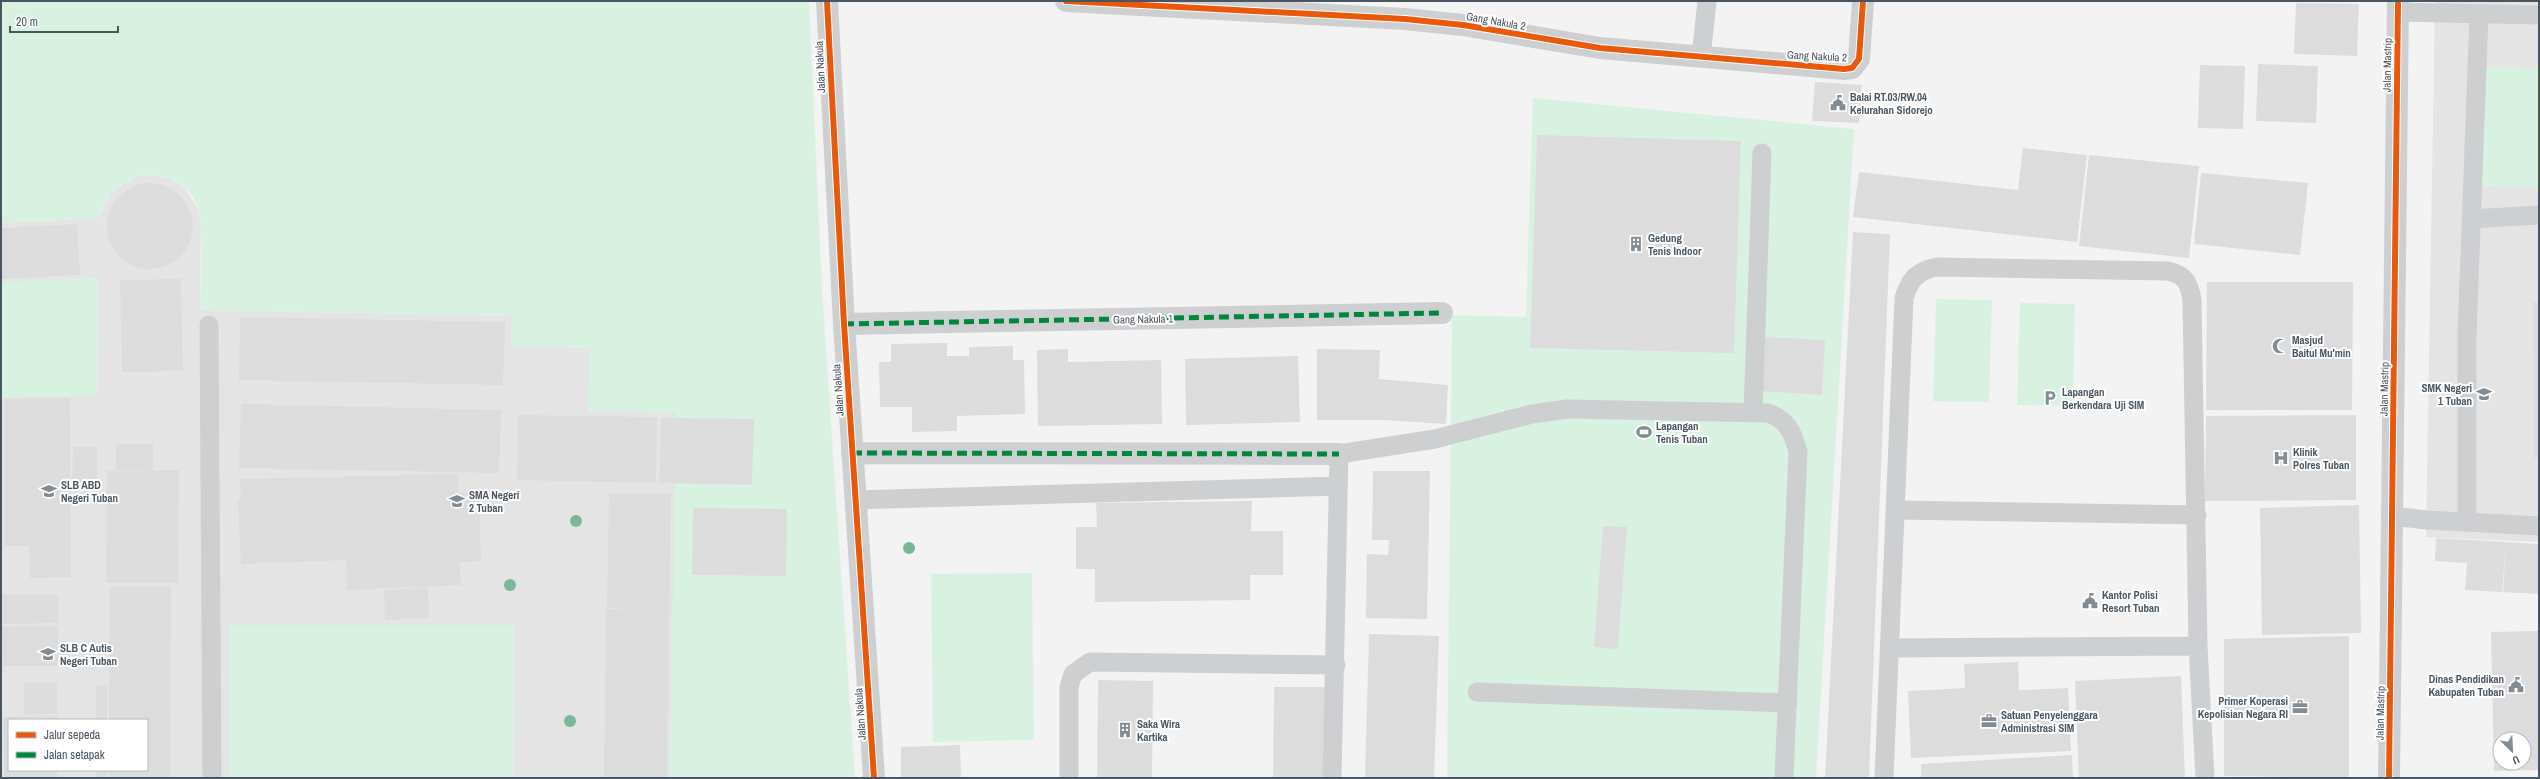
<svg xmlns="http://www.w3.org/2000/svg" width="2540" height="779" font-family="'Archivo Narrow',sans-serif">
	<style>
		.education { fill: #e5e4e5; fill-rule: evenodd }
		.green { fill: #d8f2e2 }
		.building { fill: #dcdcdd; fill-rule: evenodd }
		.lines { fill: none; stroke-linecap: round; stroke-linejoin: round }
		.lane { stroke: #cdcfd1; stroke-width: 19 }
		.street { stroke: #cdcfd1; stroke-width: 22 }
		.secondary { stroke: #cdcfd3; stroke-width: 22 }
		.quiet { stroke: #00873e; stroke-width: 5; stroke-dasharray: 10 5; stroke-linecap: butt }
		.cycleway-casing { stroke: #fff; stroke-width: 8 }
		.cycleway { stroke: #e8590c; stroke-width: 6 }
		.tree { fill: #79b798 }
		.labels { text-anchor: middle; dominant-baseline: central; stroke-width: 4; stroke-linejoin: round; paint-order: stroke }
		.street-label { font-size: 11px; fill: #495560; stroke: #fff }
		.poi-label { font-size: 11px; font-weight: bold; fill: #495560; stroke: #fff; text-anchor: start }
	</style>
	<rect width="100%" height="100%" fill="#f3f3f3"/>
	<path class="education" d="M 2435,1 L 2539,1 L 2539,542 L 2426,537 Z
		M 155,175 L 171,179 L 184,187 L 198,208 L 201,223 L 200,310 L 512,316 L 512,346 L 590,348 L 589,411 L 676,412 L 836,778 L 1,778 L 1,223 L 98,218 L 112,193 L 124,183 L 139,176 ZM 9,720 L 147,720 L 147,770 L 9,770 Z"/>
	<path class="green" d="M 1,1 L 809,1 L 822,289 L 855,778 L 670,778 L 676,413 L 588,411 L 590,348 L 511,346 L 512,316 L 200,310 C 200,287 205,226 198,207 C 186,175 143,164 118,188 C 109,196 103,207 98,218 L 1,223 Z
		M 2486,67 L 2539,68 L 2539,188 L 2482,186 Z
		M 1533,98 L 1854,129 L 1816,778 L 1447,778 L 1452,315 L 1526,317 Z
		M 98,278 L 97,396 L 2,397 L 1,614 L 1,282 Z
		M 1936,299 L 1992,300 L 1989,402 L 1933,401 Z
		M 2020,303 L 2075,304 L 2073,406 L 2017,405 Z
		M 1032,573 L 1034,740 L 933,742 L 931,574 Z
		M 229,625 L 514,625 L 513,778 L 229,778 Z"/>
	<path class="building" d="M 2296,3 L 2359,4 L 2357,56 L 2294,54 Z
		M 2258,64 L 2318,66 L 2316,123 L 2256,121 Z
		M 2200,65 L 2245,66 L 2243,129 L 2198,128 Z
		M 1815,82 L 1862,85 L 1859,123 L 1812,121 Z
		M 1537,135 L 1741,141 L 1734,353 L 1530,348 Z
		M 2023,148 L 2087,155 L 2077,242 L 1853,217 L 1859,172 L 2018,190 Z
		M 2089,155 L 2199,166 L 2189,258 L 2079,246 Z
		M 2201,173 L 2308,183 L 2300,255 L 2194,244 Z
		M107 226a43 43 0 1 1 86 0a43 43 0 1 1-86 0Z
		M 77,224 L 80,275 L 1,279 L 1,228 Z
		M 1853,232 L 1890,234 L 1869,778 L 1825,778 Z
		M 181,279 L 183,371 L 122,372 L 120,280 Z
		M 2207,282 L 2353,282 L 2352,410 L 2206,410 Z
		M 2533,302 L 2539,302 L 2539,458 L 2534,458 Z
		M 240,317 L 505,322 L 503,385 L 239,380 Z
		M 1764,337 L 1825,340 L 1822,395 L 1761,391 Z
		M 947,343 L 947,356 L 969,356 L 969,347 L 1013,346 L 1013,360 L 1024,360 L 1025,414 L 957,416 L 957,431 L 912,432 L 912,407 L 880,407 L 879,362 L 891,362 L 891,344 Z
		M 1068,349 L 1068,362 L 1161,360 L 1162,424 L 1038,426 L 1037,350 Z
		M 1317,349 L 1380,350 L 1379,379 L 1448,385 L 1446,424 L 1384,420 L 1317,420 Z
		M 1298,356 L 1300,422 L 1186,425 L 1185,359 Z
		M 70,398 L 71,577 L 30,578 L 29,546 L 5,546 L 5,399 Z
		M 241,404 L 501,410 L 499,473 L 239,468 Z
		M 518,415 L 657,417 L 656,483 L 517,480 Z
		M 2356,415 L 2356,500 L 2205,501 L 2206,416 Z
		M 661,418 L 754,419 L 752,485 L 659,483 Z
		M 116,444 L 153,444 L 153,470 L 116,470 Z
		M 73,447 L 97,447 L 97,489 L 72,489 Z
		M 179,470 L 178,583 L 106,583 L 107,471 Z
		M 1373,471 L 1430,471 L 1427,619 L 1366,618 L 1367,554 L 1388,555 L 1389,540 L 1372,540 Z
		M 458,474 L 458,493 L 479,492 L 481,561 L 460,562 L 461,585 L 347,590 L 346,560 L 241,564 L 238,499 L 241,499 L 240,479 Z
		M 609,493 L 671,494 L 667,778 L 604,778 L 606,609 L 633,609 L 607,608 Z
		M 1252,501 L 1251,531 L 1283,531 L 1283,575 L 1250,575 L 1250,600 L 1095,602 L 1095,569 L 1076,569 L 1076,527 L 1097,527 L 1096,503 Z
		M 2359,505 L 2361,633 L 2262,635 L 2260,508 Z
		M 693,508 L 787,509 L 786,576 L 692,575 Z
		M 1603,526 L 1627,527 L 1618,649 L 1594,647 Z
		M 2436,538 L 2506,542 L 2502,592 L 2465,590 L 2467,563 L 2435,561 Z
		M 2506,542 L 2539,544 L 2539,594 L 2503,592 Z
		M 110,587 L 171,587 L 170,778 L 109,778 L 109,770 L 147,770 L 147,720 L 109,720 Z
		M 428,587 L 429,618 L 385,620 L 384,590 Z
		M 3,595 L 58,595 L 58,623 L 3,624 Z
		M 58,626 L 58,666 L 3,666 L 2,627 Z
		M 2539,631 L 2539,770 L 2494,771 L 2491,632 ZM 2500,739 L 2524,739 L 2524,763 L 2500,763 Z
		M 1369,634 L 1439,636 L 1434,778 L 1365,778 Z
		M 2349,636 L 2349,778 L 2224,776 L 2224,639 Z
		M 2018,662 L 2019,690 L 2068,688 L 2071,751 L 1911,758 L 1908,691 L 1965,688 L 1964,664 Z
		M 2181,676 L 2185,778 L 2079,778 L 2075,681 Z
		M 1098,680 L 1153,681 L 1152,778 L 1097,778 Z
		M 24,683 L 57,683 L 57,714 L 24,715 Z
		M 96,685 L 107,686 L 107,720 L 96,720 Z
		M 1274,687 L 1325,687 L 1323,778 L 1273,778 Z
		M 57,716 L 57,720 L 9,720 L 9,770 L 57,770 L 57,778 L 4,778 L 3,717 Z
		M 960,745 L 961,778 L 901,778 L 901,747 Z
		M 2072,755 L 2073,778 L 1921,778 L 1921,764 Z
		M 96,770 L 107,770 L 107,778 L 96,778 Z"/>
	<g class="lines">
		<path class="lane" d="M 2398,12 L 2539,15
			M 1701,57 L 1707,1
			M 2471,219 L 2539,215
			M 209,325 L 212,778
			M 1753,413 L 1762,153
			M 855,500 L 1338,486
			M 1895,510 L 2197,515
			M 2392,516 L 2427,520 L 2539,526
			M 2467,521 L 2467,334 L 2479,15
			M 1890,648 L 2198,646
			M 1477,692 L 1788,703
			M 1069,778 L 1069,687 L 1073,674 L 1090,662 L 1336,665
			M 1332,778 L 1339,454 L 1435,439 L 1532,414 L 1567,409 L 1768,413 C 1788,420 1793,433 1798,452 L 1784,778
			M 1884,778 L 1904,298 C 1910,279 1917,271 1937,267 L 2168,271 C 2185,275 2189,282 2192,300 L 2198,646 L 2205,778"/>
		<path class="street" d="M 827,1 L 844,324 L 874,778
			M 1066,1 L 1405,19 L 1463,25 L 1600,48 L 1844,69 L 1852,68 L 1859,59 L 1863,1
			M 844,324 L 1442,313
			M 852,453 L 1339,454"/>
		<path class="secondary" d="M 2389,778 L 2398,1"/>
		<path class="quiet" d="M 844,324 L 1442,313
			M 852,453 L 1339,454"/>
		<defs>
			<path id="cycleway" d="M 827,1 L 844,324 L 874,778
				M 1066,1 L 1405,19 L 1463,25 L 1600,48 L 1844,69 L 1852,68 L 1859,59 L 1863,1
				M 2389,778 L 2398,1"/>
		</defs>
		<use href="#cycleway" class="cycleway-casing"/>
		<use href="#cycleway" class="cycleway"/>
	</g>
	<g class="tree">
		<circle cx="576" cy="521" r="6"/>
		<circle cx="909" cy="548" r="6"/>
		<circle cx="510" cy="585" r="6"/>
		<circle cx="570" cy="721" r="6"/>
	</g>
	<defs>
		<symbol id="civic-bare" viewBox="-9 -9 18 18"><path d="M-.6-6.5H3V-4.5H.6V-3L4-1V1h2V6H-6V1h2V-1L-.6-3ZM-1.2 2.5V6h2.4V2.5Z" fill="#848c93" stroke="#fff" stroke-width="2.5" paint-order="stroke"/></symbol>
		<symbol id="building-bare" viewBox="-9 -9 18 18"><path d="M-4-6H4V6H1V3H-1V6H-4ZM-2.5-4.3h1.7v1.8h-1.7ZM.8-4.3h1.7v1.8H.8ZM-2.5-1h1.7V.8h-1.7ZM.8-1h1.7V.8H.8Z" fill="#848c93" stroke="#fff" stroke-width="2.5" paint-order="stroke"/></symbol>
		<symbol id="mosque-bare" viewBox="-9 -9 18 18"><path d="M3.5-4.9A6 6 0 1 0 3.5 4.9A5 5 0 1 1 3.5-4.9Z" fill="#848c93" stroke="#fff" stroke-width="2.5" paint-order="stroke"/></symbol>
		<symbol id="school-bare" viewBox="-9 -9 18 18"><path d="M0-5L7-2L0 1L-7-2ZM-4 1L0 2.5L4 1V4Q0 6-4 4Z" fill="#848c93" stroke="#fff" stroke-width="2.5" paint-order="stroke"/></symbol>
		<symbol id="parking-bare" viewBox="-9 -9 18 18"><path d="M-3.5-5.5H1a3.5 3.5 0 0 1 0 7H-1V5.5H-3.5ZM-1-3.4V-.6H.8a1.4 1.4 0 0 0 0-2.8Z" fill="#848c93" stroke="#fff" stroke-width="2.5" paint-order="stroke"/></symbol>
		<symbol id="stadium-bare" viewBox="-9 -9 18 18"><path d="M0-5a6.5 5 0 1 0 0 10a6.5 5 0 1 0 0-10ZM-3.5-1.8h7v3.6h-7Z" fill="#848c93" stroke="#fff" stroke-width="2.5" paint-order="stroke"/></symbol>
		<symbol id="hospital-bare" viewBox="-9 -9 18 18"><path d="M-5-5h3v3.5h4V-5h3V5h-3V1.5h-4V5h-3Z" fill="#848c93" stroke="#fff" stroke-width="2.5" paint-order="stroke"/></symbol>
		<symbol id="office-bare" viewBox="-9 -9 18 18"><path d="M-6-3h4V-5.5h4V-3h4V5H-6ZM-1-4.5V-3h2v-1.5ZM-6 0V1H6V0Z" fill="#848c93" stroke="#fff" stroke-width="2.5" paint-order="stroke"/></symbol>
	</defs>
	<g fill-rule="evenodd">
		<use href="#civic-bare" x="1827" y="92" width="22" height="22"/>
		<use href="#building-bare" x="1625" y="233" width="22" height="22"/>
		<use href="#mosque-bare" x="2269" y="335" width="22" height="22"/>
		<use href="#school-bare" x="2473" y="383" width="22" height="22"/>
		<use href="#parking-bare" x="2039" y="387" width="22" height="22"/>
		<use href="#stadium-bare" x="1633" y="421" width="22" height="22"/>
		<use href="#hospital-bare" x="2270" y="447" width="22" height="22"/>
		<use href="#school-bare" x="38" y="480" width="22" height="22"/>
		<use href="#school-bare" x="446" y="490" width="22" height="22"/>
		<use href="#civic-bare" x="2079" y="590" width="22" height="22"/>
		<use href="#school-bare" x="37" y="643" width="22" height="22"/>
		<use href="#civic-bare" x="2505" y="674" width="22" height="22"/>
		<use href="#office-bare" x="2289" y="696" width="22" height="22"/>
		<use href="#office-bare" x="1978" y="710" width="22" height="22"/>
		<use href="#building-bare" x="1114" y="719" width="22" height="22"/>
	</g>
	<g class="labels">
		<g class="street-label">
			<text transform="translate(1496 21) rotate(10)">Gang Nakula 2</text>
			<text transform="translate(1817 56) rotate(3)">Gang Nakula 2</text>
			<text transform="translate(2387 65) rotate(-89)">Jalan Mastrip</text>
			<text transform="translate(820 67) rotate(-93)">Jalan Nakula</text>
			<text transform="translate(1143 319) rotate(-1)">Gang Nakula 1</text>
			<text transform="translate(2384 389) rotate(-89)">Jalan Mastrip</text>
			<text transform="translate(838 390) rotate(-94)">Jalan Nakula</text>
			<text transform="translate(2380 713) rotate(-89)">Jalan Mastrip</text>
			<text transform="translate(860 714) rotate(-94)">Jalan Nakula</text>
		</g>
		<g class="poi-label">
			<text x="1850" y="97">Balai RT.03/RW.04<tspan x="1850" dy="13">Kelurahan Sidorejo</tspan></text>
			<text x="1648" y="238">Gedung<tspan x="1648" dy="13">Tenis Indoor</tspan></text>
			<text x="2292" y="340">Masjud<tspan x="2292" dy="13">Baitul Mu'min</tspan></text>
			<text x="2472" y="388" text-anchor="end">SMK Negeri<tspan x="2472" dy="13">1 Tuban</tspan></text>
			<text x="2062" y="392">Lapangan<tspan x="2062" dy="13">Berkendara Uji SIM</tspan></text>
			<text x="1656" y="426">Lapangan<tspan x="1656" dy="13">Tenis Tuban</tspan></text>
			<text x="2293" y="452">Klinik<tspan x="2293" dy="13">Polres Tuban</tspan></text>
			<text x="61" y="485">SLB ABD<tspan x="61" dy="13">Negeri Tuban</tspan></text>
			<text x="469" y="495">SMA Negeri<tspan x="469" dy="13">2 Tuban</tspan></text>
			<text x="2102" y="595">Kantor Polisi<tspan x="2102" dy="13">Resort Tuban</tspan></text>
			<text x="60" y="648">SLB C Autis<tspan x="60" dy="13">Negeri Tuban</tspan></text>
			<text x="2504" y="679" text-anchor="end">Dinas Pendidikan<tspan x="2504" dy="13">Kabupaten Tuban</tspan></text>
			<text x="2288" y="701" text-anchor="end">Primer Koperasi<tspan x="2288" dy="13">Kepolisian Negara RI</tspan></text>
			<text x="2001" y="715">Satuan Penyelenggara<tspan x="2001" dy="13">Administrasi SIM</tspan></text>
			<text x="1137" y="724">Saka Wira<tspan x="1137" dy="13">Kartika</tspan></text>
		</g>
	</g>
	<rect width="2540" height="779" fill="none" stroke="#495560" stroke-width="4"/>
	<rect x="8" y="719" width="140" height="52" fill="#ffffff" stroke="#b6bbbf"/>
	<rect x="16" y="732" width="20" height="6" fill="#e8590c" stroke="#b6bbbf"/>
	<text x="44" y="739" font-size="12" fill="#495560">Jalur sepeda</text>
	<rect x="16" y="752" width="20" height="6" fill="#00873e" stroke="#b6bbbf"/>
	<text x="44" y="759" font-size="12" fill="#495560">Jalan setapak</text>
	<g transform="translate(2512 751) rotate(156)"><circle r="19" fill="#ffffff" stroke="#b6bbbf"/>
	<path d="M0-3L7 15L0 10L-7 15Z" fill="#848c93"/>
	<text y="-6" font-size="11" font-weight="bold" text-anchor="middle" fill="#495560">U</text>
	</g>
	<path d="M10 26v6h108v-6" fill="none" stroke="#495560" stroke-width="2"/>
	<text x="16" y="26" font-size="12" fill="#495560" stroke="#ffffff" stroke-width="3" paint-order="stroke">20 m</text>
</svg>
